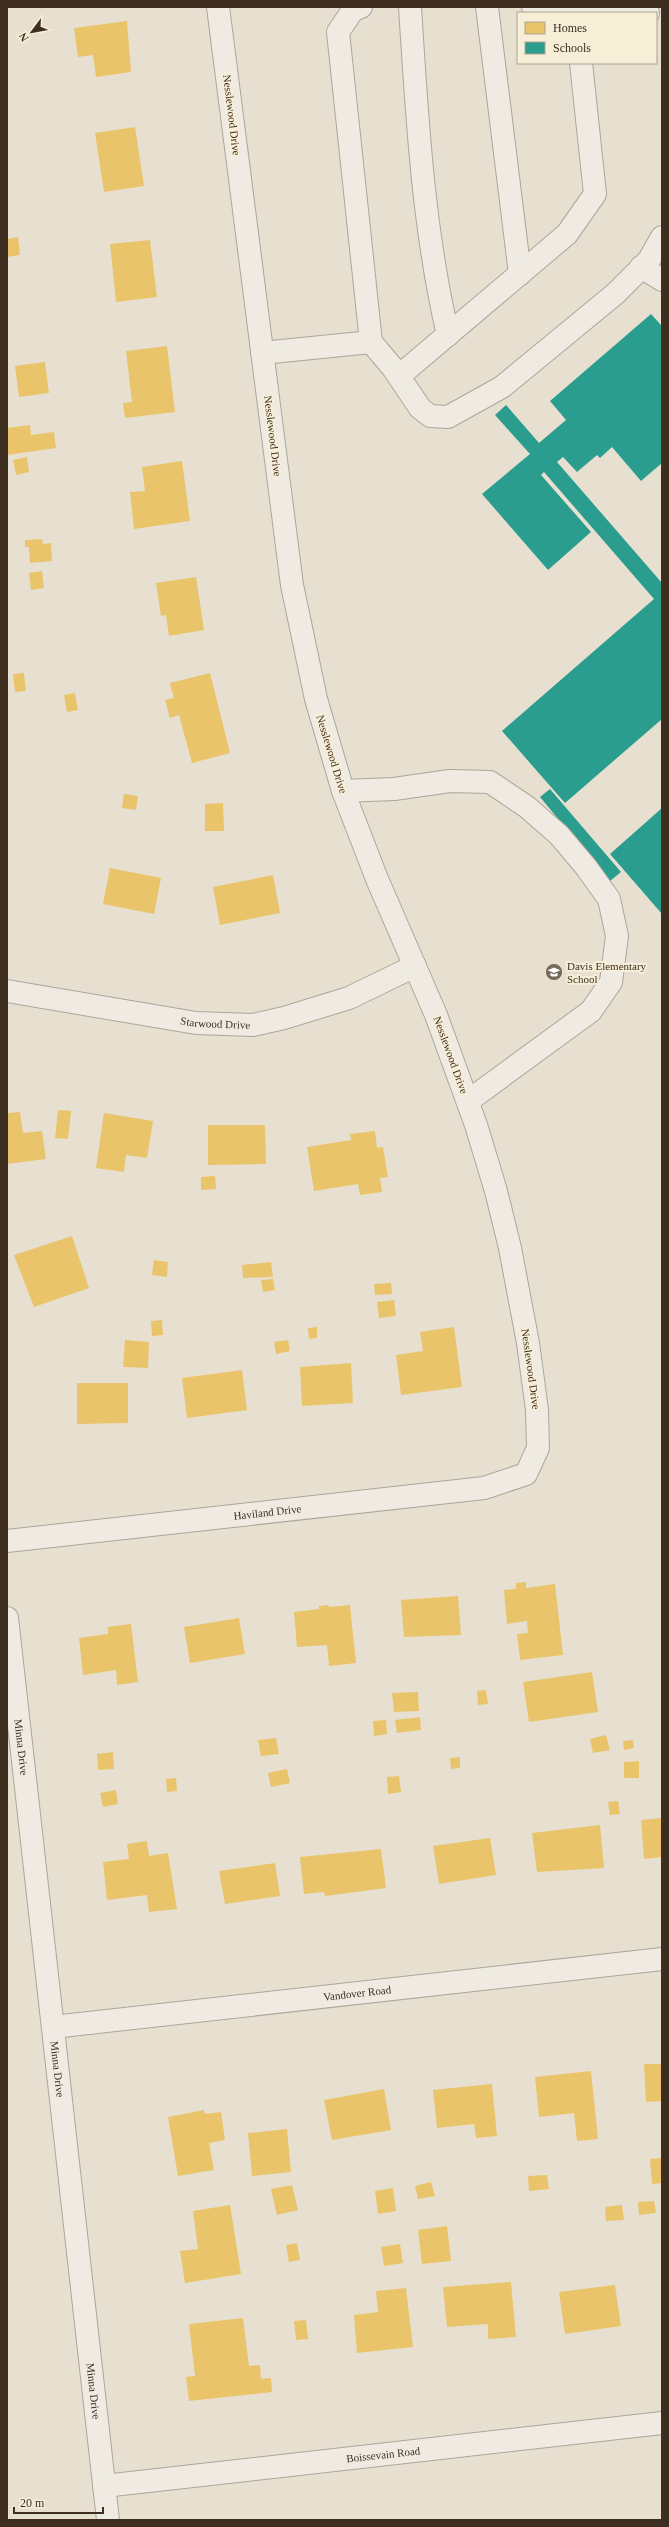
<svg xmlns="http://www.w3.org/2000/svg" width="669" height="2527" font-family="'Times New Roman',serif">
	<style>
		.homes { fill: #e9c46a }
		.schools { fill: #2a9d8f }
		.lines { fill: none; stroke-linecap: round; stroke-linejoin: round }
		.minor-casing { stroke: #ada599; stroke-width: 24 }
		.minor { stroke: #efebe3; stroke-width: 22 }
		.labels { text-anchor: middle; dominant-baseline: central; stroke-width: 4; stroke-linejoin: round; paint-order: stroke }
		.street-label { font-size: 11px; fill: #3d2e20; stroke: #f7eed8 }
		.poi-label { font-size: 11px; fill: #3d2e20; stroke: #f7eed8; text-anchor: start }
	</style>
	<rect width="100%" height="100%" fill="#e7e0d1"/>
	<path class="homes" d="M 127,21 L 131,72 L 96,77 L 93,55 L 78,57 L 74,28 Z
		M 135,127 L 144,186 L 104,192 L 95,133 Z
		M 18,237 L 20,255 L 7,257 L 7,239 Z
		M 150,240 L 157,297 L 116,302 L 110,244 Z
		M 167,346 L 175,412 L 125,418 L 123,403 L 132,402 L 126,351 Z
		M 45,362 L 49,393 L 19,397 L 15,366 Z
		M 30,425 L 31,435 L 54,432 L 56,448 L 7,455 L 7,428 Z
		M 27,457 L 29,472 L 16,475 L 13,460 Z
		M 182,461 L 190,521 L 134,529 L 130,492 L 145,491 L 142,467 Z
		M 42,539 L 43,544 L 51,543 L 52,561 L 30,563 L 29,547 L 25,547 L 25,540 Z
		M 42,571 L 44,588 L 31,590 L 29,573 Z
		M 196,577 L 204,630 L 169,636 L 166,615 L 161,616 L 156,583 Z
		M 24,673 L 26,691 L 15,692 L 13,674 Z
		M 210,673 L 230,753 L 192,763 L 179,715 L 170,718 L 165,700 L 174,698 L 170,683 Z
		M 75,693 L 78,710 L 67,712 L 64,695 Z
		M 124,794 L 138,796 L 136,810 L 122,808 Z
		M 223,803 L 224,831 L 205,831 L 205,804 Z
		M 110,868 L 161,878 L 154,914 L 103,904 Z
		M 273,875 L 280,913 L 220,925 L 213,887 Z
		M 58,1110 L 71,1111 L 68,1139 L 55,1138 Z
		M 20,1112 L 23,1133 L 42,1131 L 46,1159 L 7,1164 L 7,1113 Z
		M 104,1113 L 153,1121 L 147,1158 L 126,1155 L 124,1172 L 96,1168 Z
		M 208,1125 L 265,1125 L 266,1164 L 208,1165 Z
		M 375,1131 L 377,1148 L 383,1147 L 388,1177 L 380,1178 L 382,1192 L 360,1195 L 358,1184 L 314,1191 L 307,1147 L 351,1140 L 350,1134 Z
		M 215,1176 L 216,1189 L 201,1190 L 201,1177 Z
		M 72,1236 L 89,1288 L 34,1307 L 14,1255 Z
		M 154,1260 L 168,1262 L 167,1277 L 152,1275 Z
		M 271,1262 L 273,1277 L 243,1278 L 242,1265 Z
		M 273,1279 L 275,1290 L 263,1292 L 261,1280 Z
		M 391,1283 L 392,1294 L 375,1295 L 374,1284 Z
		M 394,1300 L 396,1316 L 379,1318 L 377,1302 Z
		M 162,1320 L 163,1335 L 152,1336 L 151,1321 Z
		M 317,1327 L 317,1338 L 309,1339 L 308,1328 Z
		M 454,1327 L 462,1387 L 401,1395 L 396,1355 L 423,1351 L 420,1332 Z
		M 125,1340 L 149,1342 L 148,1368 L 123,1367 Z
		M 288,1340 L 290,1351 L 276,1354 L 274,1342 Z
		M 351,1363 L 353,1403 L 302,1406 L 300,1367 Z
		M 242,1370 L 247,1410 L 187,1418 L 182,1378 Z
		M 77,1383 L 128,1383 L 128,1423 L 77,1424 Z
		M 526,1582 L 526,1588 L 555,1584 L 563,1655 L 520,1660 L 517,1634 L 528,1633 L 527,1621 L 507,1624 L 504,1590 L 516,1589 L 516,1583 Z
		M 458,1596 L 461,1635 L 404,1637 L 401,1600 Z
		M 328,1605 L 329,1607 L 350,1605 L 356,1663 L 329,1666 L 327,1645 L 297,1647 L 294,1612 L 319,1609 L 319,1606 Z
		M 239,1618 L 245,1654 L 190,1663 L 184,1627 Z
		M 131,1624 L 138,1682 L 117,1685 L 116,1670 L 83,1675 L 79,1638 L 108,1634 L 108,1627 Z
		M 592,1672 L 598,1712 L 529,1722 L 523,1682 Z
		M 486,1690 L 488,1704 L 478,1705 L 477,1691 Z
		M 418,1692 L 419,1711 L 394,1712 L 392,1693 Z
		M 420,1717 L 421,1730 L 397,1733 L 395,1720 Z
		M 386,1720 L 387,1734 L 374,1736 L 373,1721 Z
		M 606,1735 L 610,1750 L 593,1753 L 590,1739 Z
		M 276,1738 L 279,1754 L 261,1756 L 258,1740 Z
		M 633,1740 L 634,1748 L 624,1750 L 623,1741 Z
		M 113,1752 L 114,1769 L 98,1770 L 97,1754 Z
		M 460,1757 L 460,1768 L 451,1769 L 450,1758 Z
		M 639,1761 L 639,1778 L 624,1778 L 624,1762 Z
		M 287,1769 L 290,1783 L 271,1787 L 268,1773 Z
		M 399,1776 L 401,1792 L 388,1794 L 387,1777 Z
		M 176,1778 L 177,1791 L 167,1792 L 166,1779 Z
		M 116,1790 L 118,1804 L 103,1807 L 100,1793 Z
		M 618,1801 L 620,1814 L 610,1815 L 608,1802 Z
		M 662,1818 L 662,1857 L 644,1859 L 641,1820 Z
		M 600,1825 L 604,1868 L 537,1872 L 532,1833 Z
		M 490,1838 L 496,1875 L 439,1884 L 433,1846 Z
		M 147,1841 L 149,1856 L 168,1853 L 177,1909 L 149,1912 L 147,1895 L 107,1900 L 103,1862 L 129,1859 L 127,1844 Z
		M 381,1849 L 386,1888 L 325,1896 L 324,1892 L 304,1894 L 300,1857 Z
		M 275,1863 L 280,1896 L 225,1904 L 219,1871 Z
		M 644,2064 L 662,2064 L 662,2101 L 646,2102 Z
		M 591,2071 L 598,2139 L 577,2141 L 574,2113 L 539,2117 L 535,2077 Z
		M 492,2084 L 497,2136 L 476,2138 L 474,2124 L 437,2128 L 433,2090 Z
		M 384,2089 L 391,2130 L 332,2140 L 324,2100 Z
		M 204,2110 L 205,2114 L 221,2112 L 225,2140 L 209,2143 L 214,2170 L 178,2176 L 168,2117 Z
		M 287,2129 L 291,2172 L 252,2176 L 248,2133 Z
		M 662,2158 L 662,2183 L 652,2184 L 650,2159 Z
		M 547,2175 L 549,2189 L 529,2191 L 528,2176 Z
		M 431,2182 L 435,2196 L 418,2199 L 415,2186 Z
		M 292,2185 L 298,2210 L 277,2215 L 271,2189 Z
		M 393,2188 L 396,2211 L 378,2214 L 375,2191 Z
		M 654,2201 L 656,2213 L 639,2215 L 638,2202 Z
		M 230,2205 L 241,2274 L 185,2283 L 180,2251 L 198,2249 L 193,2211 Z
		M 622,2205 L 624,2220 L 606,2221 L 605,2207 Z
		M 447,2226 L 451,2261 L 422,2264 L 418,2230 Z
		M 297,2243 L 300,2260 L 289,2262 L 286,2245 Z
		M 400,2244 L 403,2263 L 384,2266 L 381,2247 Z
		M 511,2282 L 516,2337 L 488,2339 L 488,2324 L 447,2327 L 443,2287 Z
		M 615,2285 L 621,2326 L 565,2334 L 559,2292 Z
		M 406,2288 L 413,2347 L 357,2353 L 354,2315 L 378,2312 L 376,2291 Z
		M 243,2318 L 249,2366 L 260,2365 L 261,2379 L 271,2378 L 272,2392 L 189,2401 L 186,2377 L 195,2376 L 189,2324 Z
		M 306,2320 L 308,2339 L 296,2340 L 294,2321 Z"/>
	<path class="schools" d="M 651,314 L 661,325 L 662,324 L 662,463 L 641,481 L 612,447 L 600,458 L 597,455 L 577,472 L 563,457 L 557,462 L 662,583 L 662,719 L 565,803 L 502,731 L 654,599 L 544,472 L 541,475 L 591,532 L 548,570 L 482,494 L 530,454 L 495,415 L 506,405 L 539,443 L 566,420 L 550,401 Z
		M 550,789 L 621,872 L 610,881 L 540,797 Z
		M 662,808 L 662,914 L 610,854 Z"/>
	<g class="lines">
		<defs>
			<g id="minor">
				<path d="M 361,7 L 353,10 L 338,32 L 371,342"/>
				<path d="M 410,7 C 417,117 423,228 448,335"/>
				<path d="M 487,7 L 520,274"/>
				<path d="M 533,7 L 648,13"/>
				<path d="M 641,267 L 662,280"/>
				<path d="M 262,353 L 371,342 L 393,368 L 420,408 L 430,416 L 448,417 L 502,387 L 615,294 L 649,260 L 662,237"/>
				<path d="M 399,376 L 567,234 L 595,194 L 581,63"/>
				<path d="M 343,791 L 394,789 L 450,781 L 490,782 L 527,807 L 559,835 L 586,867 L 609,899 L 617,936 L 611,982 L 591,1011 L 468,1101"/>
				<path id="s1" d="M 7,991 L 196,1023 L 253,1025 L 284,1018 L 349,998 L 415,966"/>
				<path id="s2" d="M 7,1541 L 484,1488 L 526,1474 L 538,1448 L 537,1410 L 528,1343 L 510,1248 L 496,1191 L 476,1125 L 436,1015 L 377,879 L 343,791 L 316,699 L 292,585 L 218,7"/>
				<path id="s3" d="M 7,1618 L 108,2520"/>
				<path id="s4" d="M 53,2027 L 662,1959"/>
				<path id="s5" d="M 104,2486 L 662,2423"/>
			</g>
		</defs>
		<use href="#minor" class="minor-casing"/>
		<use href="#minor" class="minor"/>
	</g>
	<defs>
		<symbol id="school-disc" viewBox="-11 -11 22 22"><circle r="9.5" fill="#786c5e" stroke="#f7eed8"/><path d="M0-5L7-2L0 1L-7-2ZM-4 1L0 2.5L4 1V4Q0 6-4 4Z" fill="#fff"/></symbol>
	</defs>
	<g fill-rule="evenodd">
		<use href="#school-disc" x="544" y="962" width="20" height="20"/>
	</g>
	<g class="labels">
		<g class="street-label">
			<text transform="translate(232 115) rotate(83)">Nesslewood Drive</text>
			<text transform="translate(273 436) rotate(83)">Nesslewood Drive</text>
			<text transform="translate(332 754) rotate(73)">Nesslewood Drive</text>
			<text stroke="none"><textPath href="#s1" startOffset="211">Starwood Drive</textPath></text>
			<text transform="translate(451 1055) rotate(70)">Nesslewood Drive</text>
			<text transform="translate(531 1369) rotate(82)">Nesslewood Drive</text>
			<text stroke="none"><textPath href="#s2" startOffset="262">Haviland Drive</textPath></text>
			<text stroke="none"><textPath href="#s3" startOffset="130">Minna Drive</textPath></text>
			<text stroke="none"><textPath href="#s4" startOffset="306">Vandover Road</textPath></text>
			<text stroke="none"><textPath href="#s3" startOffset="454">Minna Drive</textPath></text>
			<text stroke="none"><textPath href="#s3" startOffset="778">Minna Drive</textPath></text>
			<text stroke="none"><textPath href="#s5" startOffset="281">Boissevain Road</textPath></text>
		</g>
		<g class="poi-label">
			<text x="567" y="966">Davis Elementary<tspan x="567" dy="13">School</tspan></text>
		</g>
	</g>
	<rect width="669" height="2527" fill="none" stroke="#3d2e20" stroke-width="16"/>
	<rect x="517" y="12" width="140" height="52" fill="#f7eed8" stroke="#ada18e"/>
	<rect x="525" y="22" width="20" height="12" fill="#e9c46a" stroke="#ada18e"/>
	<text x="553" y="32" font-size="12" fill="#3d2e20">Homes</text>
	<rect x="525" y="42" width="20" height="12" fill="#2a9d8f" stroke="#ada18e"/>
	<text x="553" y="52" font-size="12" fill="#3d2e20">Schools</text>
	<g transform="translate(32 32) rotate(238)" stroke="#f7eed8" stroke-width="3" paint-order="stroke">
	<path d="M0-3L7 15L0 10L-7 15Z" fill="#3d2e20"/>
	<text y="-6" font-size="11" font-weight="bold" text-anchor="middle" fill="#3d2e20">N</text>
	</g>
	<path d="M14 2507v6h89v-6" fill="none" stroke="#3d2e20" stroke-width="2"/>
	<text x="20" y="2507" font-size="12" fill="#3d2e20" stroke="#f7eed8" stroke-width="3" paint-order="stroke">20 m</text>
</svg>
